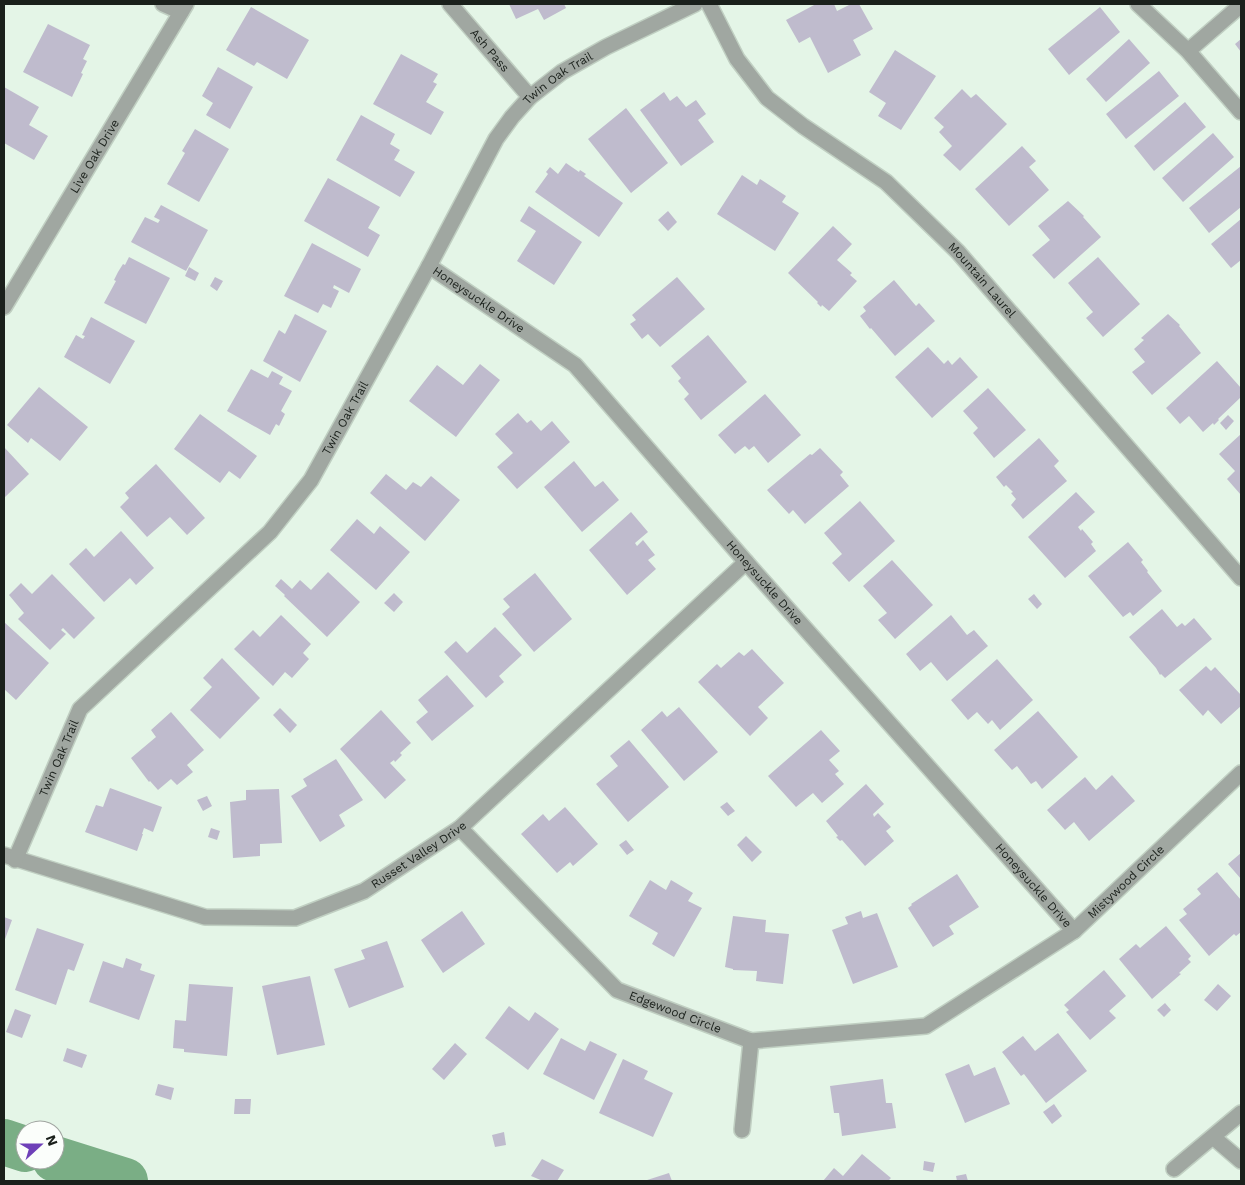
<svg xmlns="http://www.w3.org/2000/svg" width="1245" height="1185" font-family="'Work Sans',sans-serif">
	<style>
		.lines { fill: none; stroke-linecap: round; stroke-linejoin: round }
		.river { stroke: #7aae85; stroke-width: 46 }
		.building { fill: #bfbbcd }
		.lane-casing { stroke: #c0cfc2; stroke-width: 18 }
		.street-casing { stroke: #c0cfc2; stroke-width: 18 }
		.lane { stroke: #a0a7a1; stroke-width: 15 }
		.street { stroke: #a0a7a1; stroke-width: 15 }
		.labels { text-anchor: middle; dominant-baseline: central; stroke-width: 4; stroke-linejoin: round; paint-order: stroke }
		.street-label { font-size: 12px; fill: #1a201b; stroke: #fbfefb }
	</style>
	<rect width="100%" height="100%" fill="#e4f5e7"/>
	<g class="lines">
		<path class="river" d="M 4,1142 L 25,1149
			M 55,1159 L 125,1181"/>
	</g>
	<path class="building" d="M 509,4 L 564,4 L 566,8 L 544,20 L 538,9 L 516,19 Z
		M 816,4 L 834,4 L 837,11 L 851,4 L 859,4 L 873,29 L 853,40 L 861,55 L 828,73 L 810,37 L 799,43 L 786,20 Z
		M 251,7 L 309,40 L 287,79 L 257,62 L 254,66 L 226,50 Z
		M 1100,7 L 1120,32 L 1069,75 L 1048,49 Z
		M 48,24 L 90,45 L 83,59 L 87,61 L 81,73 L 83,74 L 72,97 L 23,72 Z
		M 1129,39 L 1150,63 L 1106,102 L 1086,79 Z
		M 1241,39 L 1241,52 L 1235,44 Z
		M 895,50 L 936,76 L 901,130 L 878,116 L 886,103 L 869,92 Z
		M 401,54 L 438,74 L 433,82 L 437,84 L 426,102 L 444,112 L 431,135 L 373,104 Z
		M 218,67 L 253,87 L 230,129 L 206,115 L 213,103 L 202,96 Z
		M 1159,71 L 1179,96 L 1126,139 L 1106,114 Z
		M 4,87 L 39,107 L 29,125 L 48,136 L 34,160 L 4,143 Z
		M 962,89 L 971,98 L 976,94 L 1007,124 L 960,171 L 943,155 L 952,146 L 939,132 L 944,127 L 934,118 Z
		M 664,92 L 670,101 L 677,96 L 686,107 L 696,100 L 706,114 L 698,120 L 714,142 L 681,166 L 640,110 Z
		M 1185,102 L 1206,127 L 1154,171 L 1134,146 Z
		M 626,108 L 668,163 L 631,193 L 588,139 Z
		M 361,115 L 395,134 L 390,144 L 400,150 L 394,160 L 415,172 L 400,197 L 336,160 Z
		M 195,129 L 229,149 L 199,202 L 167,184 L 185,153 L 182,151 Z
		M 1213,133 L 1234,157 L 1183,202 L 1162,178 Z
		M 1022,146 L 1036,161 L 1029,167 L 1049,190 L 1009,226 L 975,189 Z
		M 566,163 L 579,172 L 580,170 L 586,174 L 584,176 L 623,203 L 599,237 L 535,192 L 548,174 L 546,172 L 550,167 L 558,174 Z
		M 1241,166 L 1241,207 L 1209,233 L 1189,208 Z
		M 742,175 L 757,185 L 760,179 L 786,196 L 782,202 L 799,213 L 775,251 L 717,214 Z
		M 328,178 L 380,207 L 368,228 L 380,235 L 368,257 L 304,221 Z
		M 1068,201 L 1084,216 L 1083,217 L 1101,237 L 1054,279 L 1032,255 L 1050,240 L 1038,226 Z
		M 161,205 L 208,230 L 186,271 L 131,242 L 145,217 L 158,223 L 160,220 L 154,217 Z
		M 529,206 L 582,242 L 554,285 L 517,261 L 536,231 L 520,221 Z
		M 668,211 L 677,222 L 668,231 L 658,220 Z
		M 1241,219 L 1241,260 L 1231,268 L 1211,244 Z
		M 833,226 L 852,244 L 837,260 L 852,273 L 850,275 L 857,281 L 829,311 L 822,305 L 821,307 L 817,303 L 818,302 L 788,273 Z
		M 312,243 L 361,269 L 349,293 L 334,285 L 333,288 L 339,291 L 331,308 L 323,304 L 318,313 L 284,296 Z
		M 129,257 L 170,278 L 146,324 L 104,303 L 116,281 L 114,280 L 118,272 L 123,264 L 125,265 Z
		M 1098,257 L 1140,304 L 1103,337 L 1086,318 L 1093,312 L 1068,283 Z
		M 189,267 L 199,273 L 195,281 L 185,276 Z
		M 215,277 L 223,281 L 217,291 L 210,286 Z
		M 677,277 L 705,309 L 660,347 L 648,334 L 642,339 L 630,324 L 636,320 L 632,315 Z
		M 894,280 L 916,306 L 919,303 L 935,321 L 895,356 L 871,328 L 870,329 L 860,316 L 866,311 L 863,307 Z
		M 295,314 L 327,331 L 300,382 L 263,361 L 279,330 L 285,334 Z
		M 1168,314 L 1180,325 L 1179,326 L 1201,353 L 1152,395 L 1132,372 L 1145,362 L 1134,349 L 1144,340 L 1141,338 Z
		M 91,317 L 135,341 L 110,384 L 64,357 L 76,335 L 83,339 L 85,336 L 82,335 Z
		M 708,335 L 747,382 L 701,420 L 684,399 L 689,394 L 678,381 L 681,378 L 671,366 Z
		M 928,347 L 944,364 L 948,360 L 952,365 L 960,357 L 978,377 L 932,418 L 895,377 Z
		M 1217,361 L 1241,388 L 1241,397 L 1218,419 L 1219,420 L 1214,425 L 1213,423 L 1203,432 L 1189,416 L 1180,424 L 1166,408 Z
		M 480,364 L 500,380 L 456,437 L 409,401 L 437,365 L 463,385 Z
		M 251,369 L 268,378 L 272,371 L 283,377 L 279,384 L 292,391 L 281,411 L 285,414 L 279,426 L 276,424 L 270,435 L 227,411 Z
		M 39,387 L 88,427 L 60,461 L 31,438 L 28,443 L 7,425 Z
		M 988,388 L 1026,430 L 994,458 L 973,433 L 978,428 L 963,411 Z
		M 765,394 L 801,435 L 768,463 L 754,446 L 749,450 L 745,446 L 735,454 L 718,435 Z
		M 518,413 L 527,423 L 531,420 L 541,431 L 552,421 L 570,442 L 517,489 L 497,467 L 513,453 L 495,434 Z
		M 200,414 L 257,456 L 240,479 L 229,471 L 220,483 L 174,449 Z
		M 1228,415 L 1234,421 L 1226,430 L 1220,423 Z
		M 1241,434 L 1241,495 L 1227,479 L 1235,471 L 1219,454 Z
		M 1039,438 L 1059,461 L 1054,466 L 1067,481 L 1023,519 L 1011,505 L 1016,499 L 1011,493 L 1013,492 L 1006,485 L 1004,487 L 996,477 Z
		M 4,447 L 29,474 L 4,498 Z
		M 820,448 L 843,472 L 840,475 L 849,486 L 805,524 L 793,510 L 789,514 L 767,490 L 810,454 L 812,455 Z
		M 574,461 L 595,487 L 603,481 L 619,500 L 582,532 L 544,487 Z
		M 156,464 L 205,518 L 187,535 L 170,517 L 147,537 L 120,507 L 129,498 L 125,493 Z
		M 386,474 L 406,490 L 413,482 L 421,487 L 431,476 L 460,500 L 425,541 L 370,493 Z
		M 1076,492 L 1095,512 L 1078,527 L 1081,531 L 1082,529 L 1093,542 L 1091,544 L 1096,551 L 1065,578 L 1028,537 Z
		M 860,501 L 895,541 L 849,582 L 832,563 L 842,554 L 824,533 Z
		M 631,512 L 648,532 L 635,543 L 637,546 L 643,540 L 655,555 L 648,560 L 656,569 L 627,595 L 589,550 Z
		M 357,519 L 374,534 L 380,526 L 410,552 L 376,590 L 330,550 Z
		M 121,531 L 154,568 L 136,585 L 130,578 L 104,602 L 69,564 L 86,548 L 94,557 Z
		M 1128,542 L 1143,560 L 1141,562 L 1148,571 L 1147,572 L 1162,591 L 1133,616 L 1130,612 L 1123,617 L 1088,576 Z
		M 892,560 L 933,605 L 895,639 L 878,620 L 887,613 L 863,586 Z
		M 328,572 L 360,602 L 327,637 L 284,596 L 285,595 L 275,586 L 281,579 L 292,589 L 300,580 L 311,590 Z
		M 535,573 L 572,619 L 534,652 L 502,614 L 510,607 L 503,599 Z
		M 52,574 L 95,618 L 74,639 L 63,628 L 61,630 L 66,634 L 50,650 L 18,619 L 24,613 L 9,595 L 21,583 L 32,594 Z
		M 394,593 L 403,602 L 394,612 L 384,603 Z
		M 1034,594 L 1042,604 L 1037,609 L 1028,599 Z
		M 1162,609 L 1177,627 L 1182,623 L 1185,626 L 1194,618 L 1212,639 L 1165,678 L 1161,674 L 1160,675 L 1156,668 L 1129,637 Z
		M 281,615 L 311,644 L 303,653 L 309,659 L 292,678 L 285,672 L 273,686 L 234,649 L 253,630 L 260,637 Z
		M 951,615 L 967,635 L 974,630 L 988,646 L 947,681 L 931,662 L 920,671 L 906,654 Z
		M 4,622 L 49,663 L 16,700 L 4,689 Z
		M 495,627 L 522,655 L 499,676 L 504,682 L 486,698 L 444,652 L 456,641 L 467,653 Z
		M 752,649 L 784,683 L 758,707 L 768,718 L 750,736 L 698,682 L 717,664 L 721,668 L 739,652 L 744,656 Z
		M 222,658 L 260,698 L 220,739 L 190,710 L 212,687 L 203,678 Z
		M 997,659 L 1033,700 L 1000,730 L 992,720 L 988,724 L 977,712 L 968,720 L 951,700 Z
		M 1206,666 L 1211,671 L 1215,667 L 1241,695 L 1241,706 L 1221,724 L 1208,710 L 1203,716 L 1179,690 Z
		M 447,675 L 474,706 L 432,741 L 416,722 L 428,712 L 418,700 Z
		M 679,707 L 718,752 L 684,781 L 641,730 L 662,711 L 667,717 Z
		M 280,708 L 297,725 L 290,733 L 273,715 Z
		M 381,710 L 411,743 L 400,753 L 402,755 L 395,762 L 394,760 L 390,763 L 406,780 L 385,799 L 340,749 Z
		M 1038,711 L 1078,757 L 1042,789 L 1036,781 L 1031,784 L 1017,766 L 1012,770 L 994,750 Z
		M 171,712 L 204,750 L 187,765 L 193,772 L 177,785 L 171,779 L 158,790 L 150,781 L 149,782 L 131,758 L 156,737 L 151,730 Z
		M 821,730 L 840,751 L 829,760 L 839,771 L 835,774 L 844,784 L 822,803 L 813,793 L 796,807 L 768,776 Z
		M 629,740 L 669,787 L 628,822 L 596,784 L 618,766 L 610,756 Z
		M 336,759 L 363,800 L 339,815 L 345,826 L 320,842 L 291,796 L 307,786 L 303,779 Z
		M 1112,775 L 1135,801 L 1089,841 L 1074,822 L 1065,830 L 1047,810 L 1085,777 L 1096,790 Z
		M 866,784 L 884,804 L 873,814 L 874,817 L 878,813 L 891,827 L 886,831 L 894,841 L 865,866 L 842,840 L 840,841 L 836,837 L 838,836 L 826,821 Z
		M 110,788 L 162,807 L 153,832 L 144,828 L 142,834 L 143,834 L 137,851 L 85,832 L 96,805 L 103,807 Z
		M 279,789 L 282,843 L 260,844 L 260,856 L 233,858 L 230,802 L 246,800 L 246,790 Z
		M 207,796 L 212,806 L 203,811 L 197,800 Z
		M 727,802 L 735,811 L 728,816 L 720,807 Z
		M 565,807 L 598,844 L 573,866 L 570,862 L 557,873 L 521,834 L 543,814 L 549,821 Z
		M 211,828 L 220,831 L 217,840 L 208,837 Z
		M 746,836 L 762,852 L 752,862 L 737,845 Z
		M 626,840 L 634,850 L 627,855 L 619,845 Z
		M 1241,853 L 1241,879 L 1228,864 Z
		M 1217,872 L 1241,900 L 1241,932 L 1236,936 L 1234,934 L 1209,956 L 1179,920 L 1187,914 L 1183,909 L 1201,894 L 1197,889 Z
		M 957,874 L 979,907 L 949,926 L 954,934 L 933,947 L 908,908 L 912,905 L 911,904 Z
		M 650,880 L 666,890 L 671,880 L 693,893 L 688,901 L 702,908 L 674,957 L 652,944 L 658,933 L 629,916 Z
		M 462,911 L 485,944 L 443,973 L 421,940 Z
		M 861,911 L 863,918 L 877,913 L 898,967 L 853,984 L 832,930 L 848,924 L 845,917 Z
		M 733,916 L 766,920 L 765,932 L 789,934 L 783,984 L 756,981 L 757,971 L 733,970 L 733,969 L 725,967 Z
		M 4,917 L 12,920 L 4,942 Z
		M 1166,926 L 1191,956 L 1188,959 L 1191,962 L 1179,973 L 1181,974 L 1152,999 L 1119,959 L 1136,944 L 1140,948 Z
		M 37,928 L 84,944 L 74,971 L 68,969 L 56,1005 L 15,990 Z
		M 387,941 L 404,987 L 349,1008 L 334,969 L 365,959 L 361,950 Z
		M 126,958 L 142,964 L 140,970 L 155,975 L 139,1020 L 89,1002 L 103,961 L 123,968 Z
		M 1104,970 L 1126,996 L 1109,1011 L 1116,1018 L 1090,1040 L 1066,1012 L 1069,1010 L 1064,1005 Z
		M 310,976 L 325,1045 L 277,1055 L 262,986 Z
		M 189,984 L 233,987 L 227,1056 L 184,1052 L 184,1049 L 173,1048 L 175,1020 L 186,1021 Z
		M 1218,984 L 1231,996 L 1217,1011 L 1204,1000 Z
		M 1165,1003 L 1171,1010 L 1164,1017 L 1157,1010 Z
		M 509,1006 L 529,1021 L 535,1012 L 559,1029 L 528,1070 L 485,1038 Z
		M 15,1009 L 31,1015 L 22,1038 L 6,1032 Z
		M 1058,1033 L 1087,1071 L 1046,1103 L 1024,1074 L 1021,1076 L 1002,1052 L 1023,1036 L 1035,1051 Z
		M 561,1038 L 585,1051 L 590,1041 L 617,1054 L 594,1100 L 543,1074 Z
		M 455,1043 L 467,1054 L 444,1080 L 432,1069 Z
		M 67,1048 L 87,1055 L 82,1068 L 63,1061 Z
		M 623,1059 L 648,1071 L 644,1079 L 673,1093 L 653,1137 L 599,1113 Z
		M 969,1064 L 974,1076 L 995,1067 L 1010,1104 L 965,1123 L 945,1074 Z
		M 883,1079 L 886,1103 L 892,1103 L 896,1128 L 842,1136 L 839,1113 L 834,1113 L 830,1086 Z
		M 158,1084 L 174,1088 L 171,1100 L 155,1095 Z
		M 235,1099 L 251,1099 L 250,1114 L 234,1114 Z
		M 1054,1104 L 1062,1116 L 1052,1124 L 1043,1112 Z
		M 504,1132 L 506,1145 L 495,1147 L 492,1135 Z
		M 862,1154 L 891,1178 L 888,1181 L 823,1181 L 834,1168 L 843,1176 Z
		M 542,1159 L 564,1170 L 557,1181 L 543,1181 L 531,1176 Z
		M 924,1161 L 935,1163 L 933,1172 L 923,1170 Z
		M 669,1173 L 672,1181 L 644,1181 Z
		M 966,1174 L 968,1181 L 957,1181 L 956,1176 Z"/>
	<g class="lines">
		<defs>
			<path id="lane" d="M 1138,4 L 1188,51
				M 1241,5 L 1188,51 L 1241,112
				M 1213,1137 L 1241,1161
				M 1174,1169 L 1241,1113"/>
			<g id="street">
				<path d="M 163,4 L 181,12"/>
				<path id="s1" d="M 450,4 L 530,97"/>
				<path id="s2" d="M 709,4 L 737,59 L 767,98 L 803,126 L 886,182 L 958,252 L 1241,578"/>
				<path id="s3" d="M 429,266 L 575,365 L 746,562 L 1074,931"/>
				<path id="s4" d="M 4,307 L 186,4"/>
				<path id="s5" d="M 460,828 L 617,990 L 751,1041 L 926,1026 L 1074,931 L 1241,773"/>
				<path id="s6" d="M 4,855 L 205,917 L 295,918 L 364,891 L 460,828 L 746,562"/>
				<path id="s7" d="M 15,860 L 80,709 L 270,532 L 311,480 L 429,266 L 496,139 L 512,117 L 530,97 L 562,72 L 606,47 L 695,4"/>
				<path d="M 742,1130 L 751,1041"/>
			</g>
		</defs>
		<use href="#lane" class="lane-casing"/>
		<use href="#street" class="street-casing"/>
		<use href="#lane" class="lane"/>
		<use href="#street" class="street"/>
	</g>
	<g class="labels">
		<g class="street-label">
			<text stroke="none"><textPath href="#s1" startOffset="61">Ash Pass</textPath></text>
			<text stroke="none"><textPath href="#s7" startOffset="966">Twin Oak Trail</textPath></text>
			<text stroke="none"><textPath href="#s4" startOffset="176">Live Oak Drive</textPath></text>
			<text stroke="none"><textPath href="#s2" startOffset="394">Mountain Laurel</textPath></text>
			<text stroke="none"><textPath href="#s3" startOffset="60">Honeysuckle Drive</textPath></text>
			<text stroke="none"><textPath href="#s7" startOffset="561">Twin Oak Trail</textPath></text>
			<text stroke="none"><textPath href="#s3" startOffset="465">Honeysuckle Drive</textPath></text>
			<text stroke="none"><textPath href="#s7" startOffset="111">Twin Oak Trail</textPath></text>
			<text stroke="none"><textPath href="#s6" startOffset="440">Russet Valley Drive</textPath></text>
			<text stroke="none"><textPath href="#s5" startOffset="792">Mistywood Circle</textPath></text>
			<text stroke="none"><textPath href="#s3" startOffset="870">Honeysuckle Drive</textPath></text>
			<text stroke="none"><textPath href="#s5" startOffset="288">Edgewood Circle</textPath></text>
		</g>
	</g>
	<rect width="1245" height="1185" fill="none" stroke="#1a201b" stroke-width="10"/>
	<g transform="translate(40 1145) rotate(69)"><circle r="24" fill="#fbfefb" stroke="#a1a5a1"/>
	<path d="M0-4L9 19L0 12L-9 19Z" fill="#6e40b8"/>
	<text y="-8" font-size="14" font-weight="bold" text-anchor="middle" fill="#1a201b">N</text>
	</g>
</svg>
